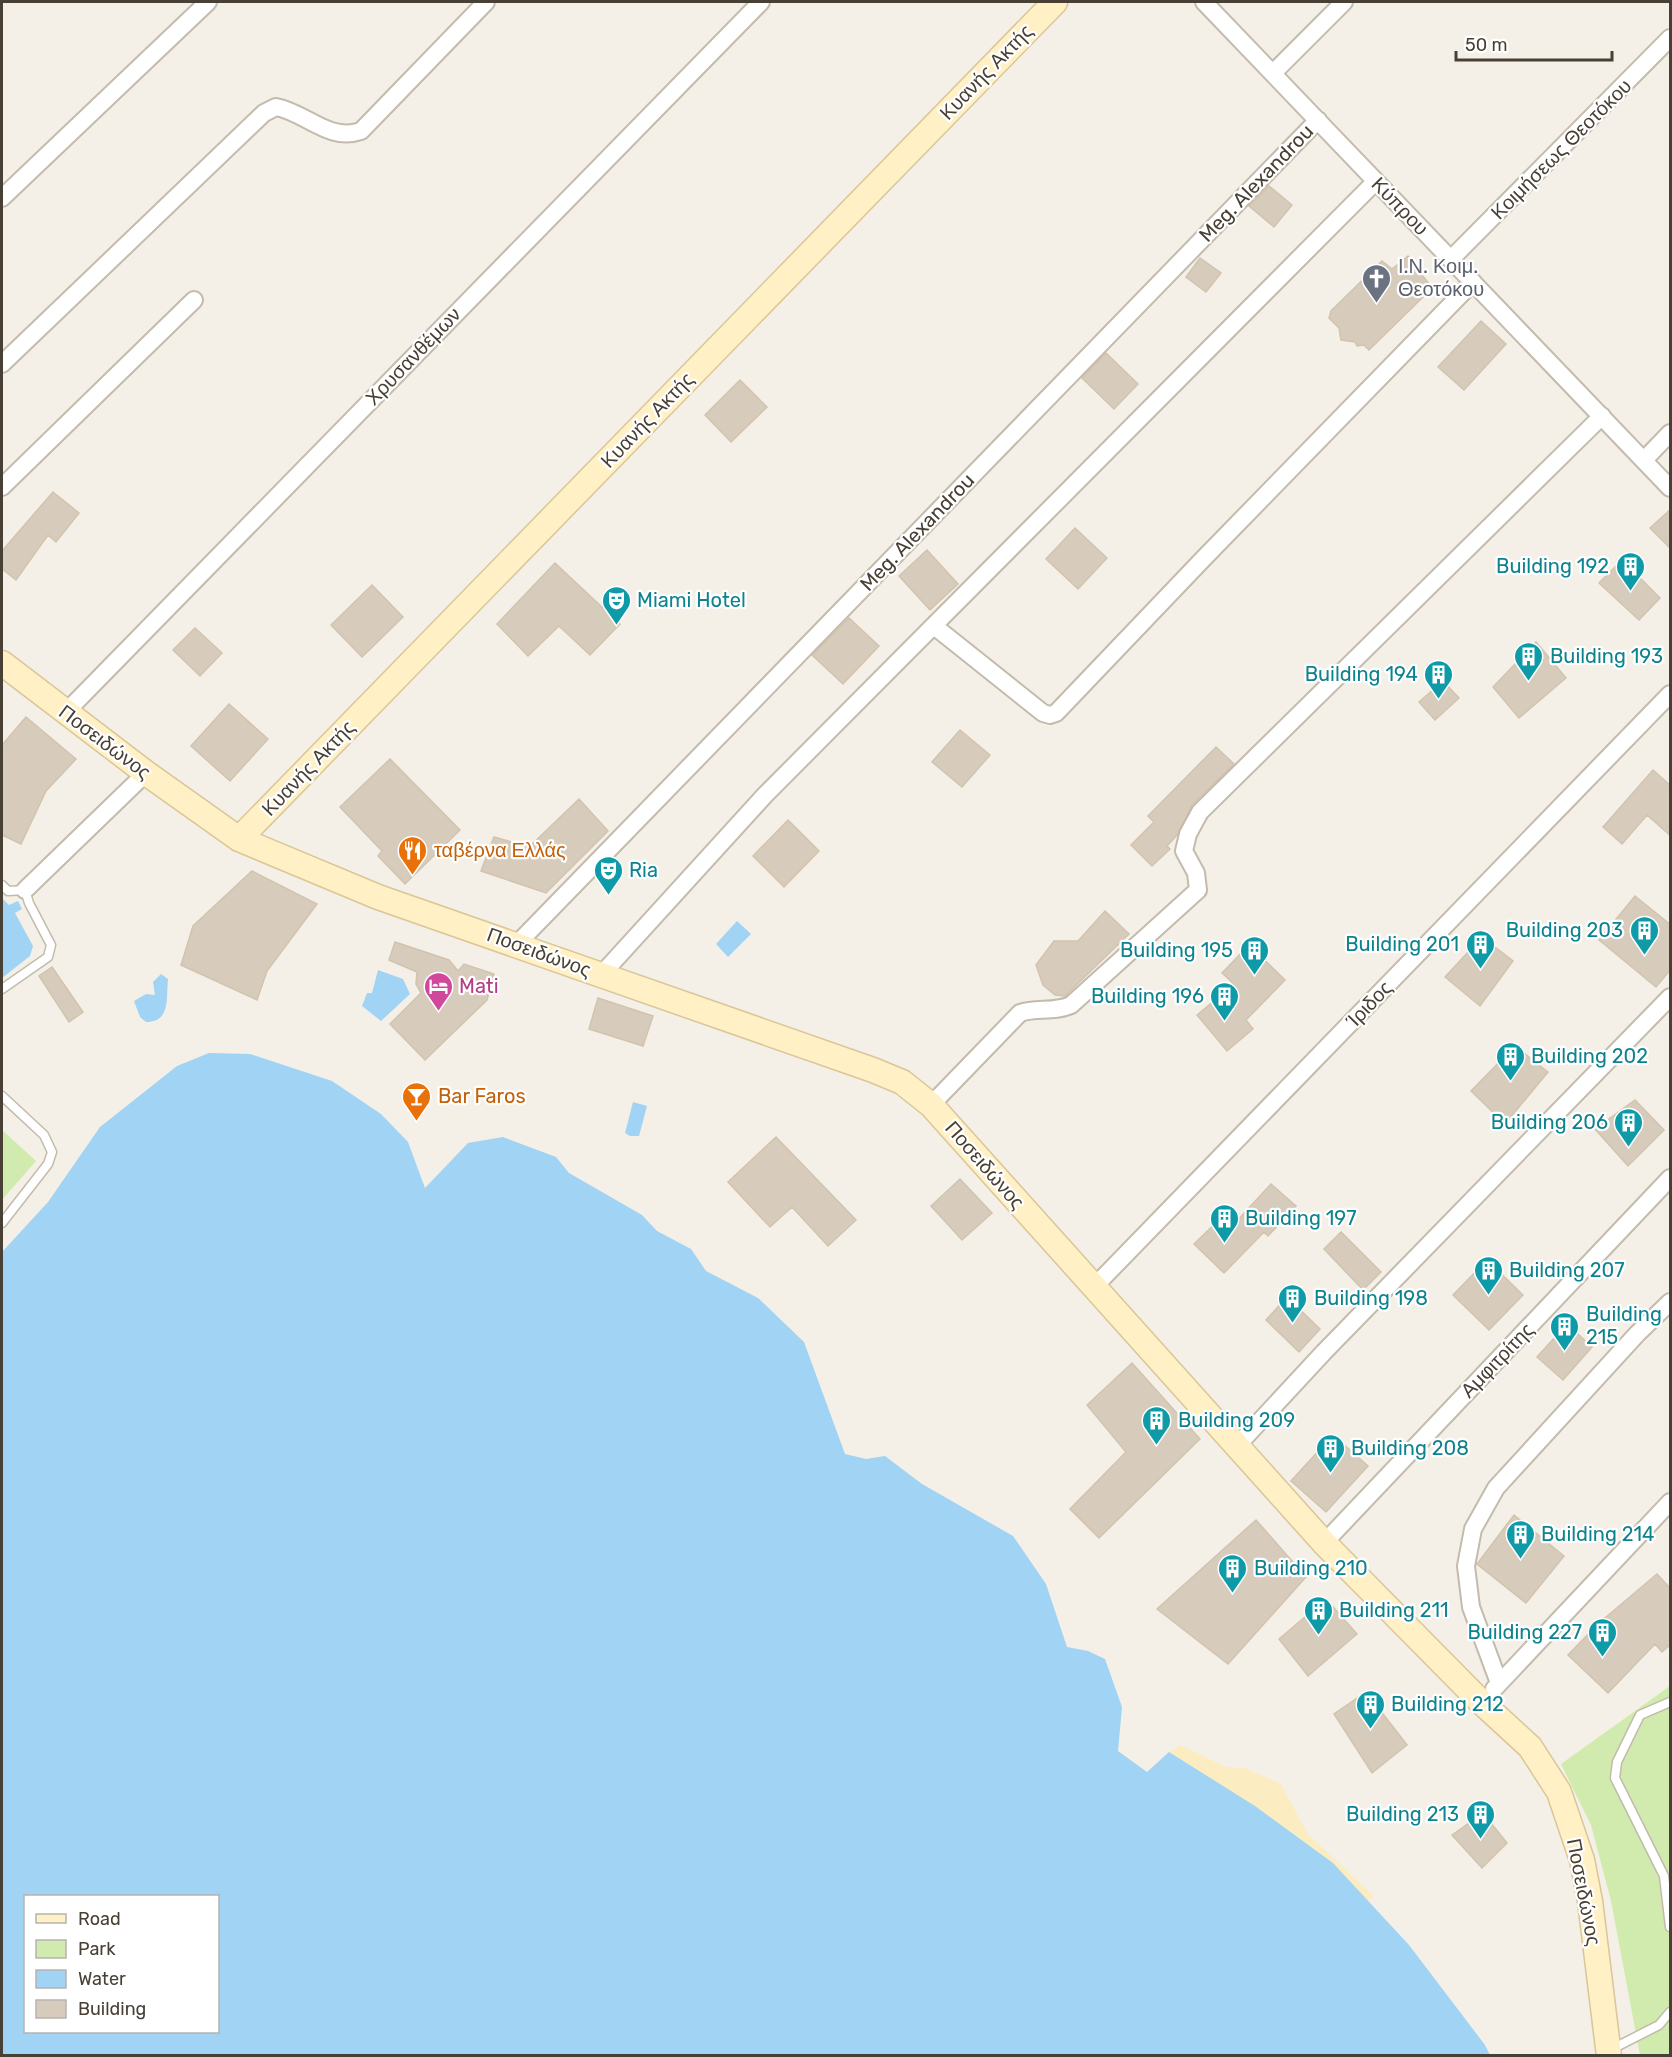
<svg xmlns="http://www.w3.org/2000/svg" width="1672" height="2057" font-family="Rubik,sans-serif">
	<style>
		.green { fill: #d0ebad }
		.sand { fill: #fbedc1 }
		.water { fill: #a0d3f4; fill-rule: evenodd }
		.building { fill: #d7ccbc; stroke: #d2c3ae; stroke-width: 1.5 }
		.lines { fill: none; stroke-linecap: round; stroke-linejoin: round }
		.lane-casing { stroke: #c3bbac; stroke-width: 11 }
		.street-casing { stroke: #c3bbac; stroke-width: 20 }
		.secondary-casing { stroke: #dac696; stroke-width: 27 }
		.lane { stroke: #fff; stroke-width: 8 }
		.street { stroke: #fff; stroke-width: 16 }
		.secondary { stroke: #fff0c6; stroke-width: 24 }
		.labels { text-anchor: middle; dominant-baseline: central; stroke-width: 4.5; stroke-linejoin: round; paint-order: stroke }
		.street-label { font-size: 20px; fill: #484035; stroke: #fff }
		.worship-label { font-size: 20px; fill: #5b616d; stroke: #fff; text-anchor: start }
		.culture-label { font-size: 20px; fill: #0d838f; stroke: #fff; text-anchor: start }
		.food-label { font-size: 20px; fill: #c56008; stroke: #fff; text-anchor: start }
		.hotel-label { font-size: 20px; fill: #b23c85; stroke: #fff; text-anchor: start }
	</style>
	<rect width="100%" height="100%" fill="#f4f0e7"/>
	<path class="green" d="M 2,1130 L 36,1161 L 2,1200 Z
		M 1670,1686 L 1670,2055 L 1640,2055 L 1611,1901 L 1591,1825 L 1561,1764 Z"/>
	<path class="sand" d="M 1180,1745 L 1226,1767 L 1245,1768 L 1281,1784 L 1308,1834 L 1374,1896 L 1361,1907 L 1169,1752 Z"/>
	<path class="water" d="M 2,898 L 9,905 L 18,901 L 22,909 L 15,913 L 33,946 L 30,956 L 2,978 Z
		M 737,921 L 751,934 L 728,957 L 716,944 Z
		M 378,970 L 403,979 L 410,994 L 381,1021 L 362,1006 L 367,993 L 372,993 Z
		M 161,974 L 168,979 C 166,998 171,1022 146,1022 L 140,1017 L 134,1001 L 146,994 L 155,995 L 153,982 Z
		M 209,1053 L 250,1054 L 332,1081 L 381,1114 L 408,1142 L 425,1188 L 468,1143 L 503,1137 L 556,1157 L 569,1173 L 642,1215 L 657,1231 L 691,1249 L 706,1271 L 758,1298 L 804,1342 L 845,1454 L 866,1459 L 885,1456 L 922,1484 L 1013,1536 L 1046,1584 L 1067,1647 L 1088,1651 L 1105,1659 L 1122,1707 L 1118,1751 L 1147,1772 L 1169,1752 L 1255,1806 L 1333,1863 L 1409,1945 L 1485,2045 L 1490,2055 L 2,2055 L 2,1252 L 48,1202 L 100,1127 L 177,1066 ZM 218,1896 L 218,2032 L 26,2032 L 26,1896 Z
		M 633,1102 L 647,1106 L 639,1136 L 630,1136 L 625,1133 Z"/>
	<path class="building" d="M 1269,186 L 1292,205 L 1274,227 L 1249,206 Z
		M 1408,256 L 1425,272 L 1422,275 L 1430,285 L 1419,294 L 1423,297 L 1369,350 L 1364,345 L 1357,346 L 1355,342 L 1341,340 L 1339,328 L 1329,318 L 1331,311 L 1382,261 L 1392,269 Z
		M 1200,258 L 1221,273 L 1206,292 L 1186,277 Z
		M 1481,321 L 1506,344 L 1464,390 L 1438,367 Z
		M 1106,353 L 1138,384 L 1114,409 L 1082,378 Z
		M 740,380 L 767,407 L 731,442 L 705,415 Z
		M 53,492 L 79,513 L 56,542 L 48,535 L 16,580 L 2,569 L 2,551 Z
		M 1671,509 L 1671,549 L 1650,528 Z
		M 1075,528 L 1107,558 L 1078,589 L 1046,559 Z
		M 927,550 L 958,584 L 930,610 L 899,576 Z
		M 1622,560 L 1660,598 L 1639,620 L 1599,583 Z
		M 555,563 L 620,624 L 590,655 L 559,626 L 528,656 L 497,624 Z
		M 372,585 L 403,617 L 362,657 L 331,625 Z
		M 849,618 L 879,646 L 843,684 L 812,655 Z
		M 195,628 L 222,653 L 200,676 L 173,650 Z
		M 1536,642 L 1566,678 L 1519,718 L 1493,687 Z
		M 1443,681 L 1459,698 L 1435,720 L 1419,702 Z
		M 229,704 L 268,739 L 230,781 L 191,746 Z
		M 26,717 L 76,759 L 46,791 L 21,844 L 2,835 L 2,745 Z
		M 960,730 L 990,755 L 962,787 L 932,762 Z
		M 1216,747 L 1234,764 L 1192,805 L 1177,835 L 1167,846 L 1170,849 L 1152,866 L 1131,845 L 1154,822 L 1148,816 Z
		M 390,759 L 460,830 L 405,884 L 378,856 L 382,851 L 340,807 Z
		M 1653,770 L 1671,786 L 1671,836 L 1647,815 L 1622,844 L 1603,827 Z
		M 579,799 L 608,831 L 546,893 L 481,871 L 494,837 L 529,847 Z
		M 788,820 L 819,851 L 784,887 L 753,856 Z
		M 252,871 L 317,904 L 267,971 L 257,1000 L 181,965 L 193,926 Z
		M 1635,896 L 1671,925 L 1671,969 L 1656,987 L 1599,940 Z
		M 1105,911 L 1129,934 L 1065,996 L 1055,995 L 1043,985 L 1036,965 L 1054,941 L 1078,941 Z
		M 1482,937 L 1513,961 L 1480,1006 L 1445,977 Z
		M 395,942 L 449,960 L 458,971 L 464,964 L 494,974 L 487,1000 L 425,1060 L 390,1024 L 421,993 L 416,984 L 417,972 L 389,960 Z
		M 1249,945 L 1285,980 L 1246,1020 L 1253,1029 L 1227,1051 L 1197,1015 L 1234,984 L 1222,973 Z
		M 52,967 L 83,1012 L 69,1022 L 39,976 Z
		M 598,998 L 653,1016 L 643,1046 L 589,1029 Z
		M 1515,1046 L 1548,1072 L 1505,1124 L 1471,1091 Z
		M 1635,1100 L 1664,1130 L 1628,1166 L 1595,1129 Z
		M 776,1137 L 856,1220 L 828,1246 L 792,1207 L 770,1227 L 728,1182 Z
		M 960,1179 L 992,1213 L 962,1240 L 931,1206 Z
		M 1271,1184 L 1296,1206 L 1268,1236 L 1264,1232 L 1224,1273 L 1194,1244 L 1224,1215 L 1234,1224 Z
		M 1341,1232 L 1381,1272 L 1363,1290 L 1324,1249 Z
		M 1487,1260 L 1523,1295 L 1489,1330 L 1453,1295 Z
		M 1287,1297 L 1320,1329 L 1299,1352 L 1266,1320 Z
		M 1567,1324 L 1592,1347 L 1563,1380 L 1537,1357 Z
		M 1132,1363 L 1200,1439 L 1099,1538 L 1070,1509 L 1126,1452 L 1087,1405 Z
		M 1333,1435 L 1368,1466 L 1326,1512 L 1291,1481 Z
		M 1514,1515 L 1564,1556 L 1526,1603 L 1477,1564 Z
		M 1256,1520 L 1306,1577 L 1228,1664 L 1157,1609 Z
		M 1657,1574 L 1671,1589 L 1671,1644 L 1662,1652 L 1655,1644 L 1608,1693 L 1568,1655 L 1599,1623 Z
		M 1326,1599 L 1357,1634 L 1308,1676 L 1279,1639 Z
		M 1366,1692 L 1407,1745 L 1372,1773 L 1334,1714 Z
		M 1483,1813 L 1507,1843 L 1482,1868 L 1452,1835 Z"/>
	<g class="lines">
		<defs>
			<path id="lane" d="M 2,885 L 8,891 L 25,890 L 29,903 L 51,945 L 48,957 L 2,989
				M 2,1096 L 44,1135 L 52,1152 L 48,1164 L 2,1223
				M 1670,1702 L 1640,1715 L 1617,1762 L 1615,1778 L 1664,1876 L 1670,1927
				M 1612,2049 L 1659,2025 L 1670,2012"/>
			<path id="street" d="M 1204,2 L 1670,488
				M 1273,73 L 1344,2
				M 2,198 L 208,2
				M 1451,259 L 1670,38
				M 2,364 L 264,113 L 276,107 C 307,113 328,142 361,131 L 486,2
				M 1644,460 L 1670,433
				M 2,487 L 194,300
				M 934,626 L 1043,713 L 1050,715 L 1056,713 L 1204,558 L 1473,282
				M 66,712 L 761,2
				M 25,890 L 146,773
				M 517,944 L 1318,120
				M 602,974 L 765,795 L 1376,181
				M 931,1105 L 1020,1013 C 1037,1007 1053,1013 1071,1005 L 1198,890 L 1196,873 L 1184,851 L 1188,834 L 1200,812 L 1602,416
				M 1093,1288 L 1670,694
				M 1236,1447 L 1324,1352 L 1670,997
				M 1324,1543 L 1670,1178
				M 1499,1683 L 1471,1607 L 1466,1566 L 1473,1529 L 1496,1488 L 1637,1334 L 1670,1302
				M 1494,1689 L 1670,1502"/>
			<path id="secondary" d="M 2,663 L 146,773 L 239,839 L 378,897 L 873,1070 L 902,1082 L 931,1105 L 1324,1543 L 1481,1702 L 1530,1747 L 1559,1792 L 1582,1860 L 1590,1901 L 1609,2056
				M 239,839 L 1055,2"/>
		</defs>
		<use href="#lane" class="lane-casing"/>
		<use href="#street" class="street-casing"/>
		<use href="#secondary" class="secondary-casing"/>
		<use href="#lane" class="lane"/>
		<use href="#street" class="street"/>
		<use href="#secondary" class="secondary"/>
	</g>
	<defs>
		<symbol id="church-pin" viewBox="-11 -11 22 30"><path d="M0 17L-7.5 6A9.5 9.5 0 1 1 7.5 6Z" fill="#6b7280" stroke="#fff"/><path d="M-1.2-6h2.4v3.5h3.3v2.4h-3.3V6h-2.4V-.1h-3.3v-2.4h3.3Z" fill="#fff"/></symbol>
		<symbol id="building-pin" viewBox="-11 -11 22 30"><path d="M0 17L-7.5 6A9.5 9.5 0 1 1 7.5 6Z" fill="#0f9aa8" stroke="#fff"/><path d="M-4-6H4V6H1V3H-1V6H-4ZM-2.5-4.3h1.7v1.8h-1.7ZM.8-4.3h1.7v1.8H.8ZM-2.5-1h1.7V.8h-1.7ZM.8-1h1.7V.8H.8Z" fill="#fff"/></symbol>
		<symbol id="theatre-pin" viewBox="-11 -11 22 30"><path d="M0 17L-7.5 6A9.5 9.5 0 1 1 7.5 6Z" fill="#0f9aa8" stroke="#fff"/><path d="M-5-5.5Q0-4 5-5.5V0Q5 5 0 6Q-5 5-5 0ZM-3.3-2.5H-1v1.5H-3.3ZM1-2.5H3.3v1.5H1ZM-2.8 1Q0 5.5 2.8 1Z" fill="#fff"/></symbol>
		<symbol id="restaurant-pin" viewBox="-11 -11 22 30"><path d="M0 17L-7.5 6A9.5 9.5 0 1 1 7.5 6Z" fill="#e8710a" stroke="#fff"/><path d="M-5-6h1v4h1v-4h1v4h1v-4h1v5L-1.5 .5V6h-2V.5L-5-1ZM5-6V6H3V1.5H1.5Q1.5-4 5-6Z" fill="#fff"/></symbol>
		<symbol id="hotel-pin" viewBox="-11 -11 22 30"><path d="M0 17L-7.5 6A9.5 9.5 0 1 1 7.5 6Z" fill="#d1479c" stroke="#fff"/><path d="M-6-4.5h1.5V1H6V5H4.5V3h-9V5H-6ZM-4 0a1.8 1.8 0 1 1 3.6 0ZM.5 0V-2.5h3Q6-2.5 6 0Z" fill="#fff"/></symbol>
		<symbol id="bar-pin" viewBox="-11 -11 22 30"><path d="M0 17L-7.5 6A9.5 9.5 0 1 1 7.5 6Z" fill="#e8710a" stroke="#fff"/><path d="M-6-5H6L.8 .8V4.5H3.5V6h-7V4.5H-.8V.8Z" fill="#fff"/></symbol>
	</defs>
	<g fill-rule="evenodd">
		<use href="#church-pin" x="1360" y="262" width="33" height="45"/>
		<use href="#building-pin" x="1614" y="550" width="33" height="45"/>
		<use href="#theatre-pin" x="600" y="584" width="33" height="45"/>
		<use href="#building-pin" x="1512" y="640" width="33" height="45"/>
		<use href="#building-pin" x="1422" y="658" width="33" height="45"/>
		<use href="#restaurant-pin" x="396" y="834" width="33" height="45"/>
		<use href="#theatre-pin" x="592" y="854" width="33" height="45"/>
		<use href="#building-pin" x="1628" y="914" width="33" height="45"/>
		<use href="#building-pin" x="1464" y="928" width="33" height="45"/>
		<use href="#building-pin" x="1238" y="934" width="33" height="45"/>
		<use href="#hotel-pin" x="422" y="970" width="33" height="45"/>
		<use href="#building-pin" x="1208" y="980" width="33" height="45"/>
		<use href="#building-pin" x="1494" y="1040" width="33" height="45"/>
		<use href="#bar-pin" x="400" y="1080" width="33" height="45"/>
		<use href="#building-pin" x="1612" y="1106" width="33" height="45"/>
		<use href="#building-pin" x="1208" y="1202" width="33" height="45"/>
		<use href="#building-pin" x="1472" y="1254" width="33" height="45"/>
		<use href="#building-pin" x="1276" y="1282" width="33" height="45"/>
		<use href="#building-pin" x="1548" y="1310" width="33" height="45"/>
		<use href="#building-pin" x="1140" y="1404" width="33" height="45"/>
		<use href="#building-pin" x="1314" y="1432" width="33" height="45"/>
		<use href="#building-pin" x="1504" y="1518" width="33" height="45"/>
		<use href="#building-pin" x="1216" y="1552" width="33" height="45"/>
		<use href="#building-pin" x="1302" y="1594" width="33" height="45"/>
		<use href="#building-pin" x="1586" y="1616" width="33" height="45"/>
		<use href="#building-pin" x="1354" y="1688" width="33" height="45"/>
		<use href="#building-pin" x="1464" y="1798" width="33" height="45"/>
	</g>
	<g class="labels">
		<g class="street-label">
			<text transform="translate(986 72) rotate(-46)">Κυανής Ακτής</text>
			<text transform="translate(1561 149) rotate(-45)">Κοιμήσεως Θεοτόκου</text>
			<text transform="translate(1256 183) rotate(-46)">Meg. Alexandrou</text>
			<text transform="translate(1400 206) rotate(46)">Κύπρου</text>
			<text transform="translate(413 356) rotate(-46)">Χρυσανθέμων</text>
			<text transform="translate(647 420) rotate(-46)">Κυανής Ακτής</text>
			<text transform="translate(917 532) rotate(-46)">Meg. Alexandrou</text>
			<text transform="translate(105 742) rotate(37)">Ποσειδώνος</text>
			<text transform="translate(308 768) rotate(-46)">Κυανής Ακτής</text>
			<text transform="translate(539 952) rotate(20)">Ποσειδώνος</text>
			<text transform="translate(1369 1004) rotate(-46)">Ίριδος</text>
			<text transform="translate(985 1165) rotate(49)">Ποσειδώνος</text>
			<text transform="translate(1497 1360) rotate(-46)">Αμφιτρίτης</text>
			<text transform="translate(1584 1892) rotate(79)">Ποσειδώνος</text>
		</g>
		<g class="worship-label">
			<text x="1398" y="266">Ι.Ν. Κοιμ.<tspan x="1398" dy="23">Θεοτόκου</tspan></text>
		</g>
		<g class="culture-label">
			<text x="1609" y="566" text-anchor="end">Building 192</text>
			<text x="637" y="600">Miami Hotel</text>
			<text x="1550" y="656">Building 193</text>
			<text x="1418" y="674" text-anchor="end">Building 194</text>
			<text x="629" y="870">Ria</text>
			<text x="1623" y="930" text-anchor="end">Building 203</text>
			<text x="1459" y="944" text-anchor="end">Building 201</text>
			<text x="1233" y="950" text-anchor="end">Building 195</text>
			<text x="1204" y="996" text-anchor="end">Building 196</text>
			<text x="1531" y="1056">Building 202</text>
			<text x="1608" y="1122" text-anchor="end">Building 206</text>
			<text x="1245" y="1218">Building 197</text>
			<text x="1509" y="1270">Building 207</text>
			<text x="1314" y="1298">Building 198</text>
			<text x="1586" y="1314">Building<tspan x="1586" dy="23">215</tspan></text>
			<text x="1178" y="1420">Building 209</text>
			<text x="1351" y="1448">Building 208</text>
			<text x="1541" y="1534">Building 214</text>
			<text x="1254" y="1568">Building 210</text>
			<text x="1339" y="1610">Building 211</text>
			<text x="1582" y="1632" text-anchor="end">Building 227</text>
			<text x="1391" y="1704">Building 212</text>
			<text x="1459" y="1814" text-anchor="end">Building 213</text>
		</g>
		<g class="food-label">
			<text x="434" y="850">ταβέρνα Ελλάς</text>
			<text x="438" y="1096">Bar Faros</text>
		</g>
		<g class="hotel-label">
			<text x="459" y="986">Mati</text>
		</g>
	</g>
	<rect width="1672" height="2057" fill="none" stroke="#484035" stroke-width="6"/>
	<rect x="24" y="1895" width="195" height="138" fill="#ffffff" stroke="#b6b3ae" stroke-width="1.5"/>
	<rect x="36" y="1914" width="30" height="9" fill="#fff0c6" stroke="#b6b3ae" stroke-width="1.5"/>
	<text x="78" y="1925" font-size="18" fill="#484035">Road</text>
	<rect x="36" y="1940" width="30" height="18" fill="#d0ebad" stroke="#b6b3ae" stroke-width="1.5"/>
	<text x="78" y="1955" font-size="18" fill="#484035">Park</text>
	<rect x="36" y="1970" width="30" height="18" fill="#a0d3f4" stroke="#b6b3ae" stroke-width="1.5"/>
	<text x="78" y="1985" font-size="18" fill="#484035">Water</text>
	<rect x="36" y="2000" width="30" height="18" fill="#d7ccbc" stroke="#b6b3ae" stroke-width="1.5"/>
	<text x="78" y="2015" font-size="18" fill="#484035">Building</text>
	<path d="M1456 51v9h156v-9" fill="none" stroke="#484035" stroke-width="3"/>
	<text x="1465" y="51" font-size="18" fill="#484035" stroke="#ffffff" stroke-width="4.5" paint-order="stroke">50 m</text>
</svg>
